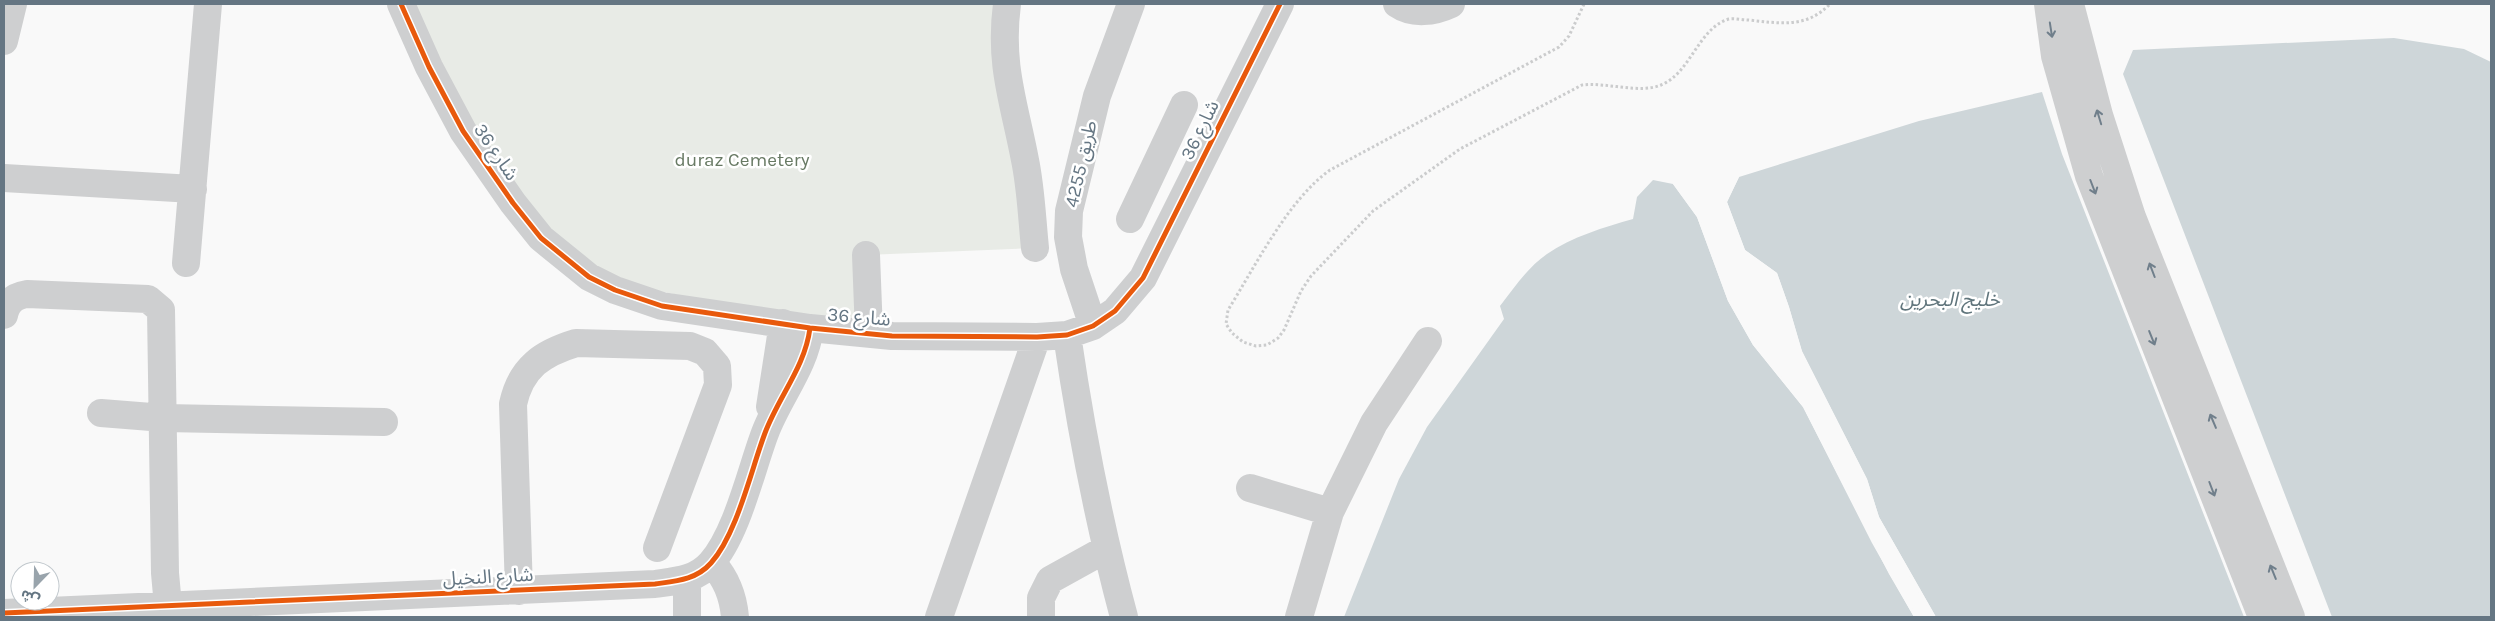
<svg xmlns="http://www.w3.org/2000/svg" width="2495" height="621" font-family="Karla,'Noto Sans Arabic',sans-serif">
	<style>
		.green { fill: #e8ebe6 }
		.water { fill: #ced6d9 }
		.pier { fill: #f9f9f9 }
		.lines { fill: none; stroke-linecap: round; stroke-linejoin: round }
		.path { stroke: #cbcccd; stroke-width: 3; stroke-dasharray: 2.5 2.5; stroke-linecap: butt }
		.minor { stroke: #cecfd0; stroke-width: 28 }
		.cycleway-casing { stroke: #fff; stroke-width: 8 }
		.cycleway { stroke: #e8590c; stroke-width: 5 }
		.oneway { stroke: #707f8b }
		.labels { text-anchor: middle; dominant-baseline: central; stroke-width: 5; stroke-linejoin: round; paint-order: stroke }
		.street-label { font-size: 19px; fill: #657683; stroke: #fff }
		.park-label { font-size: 19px; fill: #687a64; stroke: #fff }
		.water-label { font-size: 20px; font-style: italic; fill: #60757c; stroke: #fff }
	</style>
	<rect width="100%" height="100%" fill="#f9f9f9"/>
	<path class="green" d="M 401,4 L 1010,4 L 1035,248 L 866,255 L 869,333 L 589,277 L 513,203 Z"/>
	<path class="water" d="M 2394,38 L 2464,49 L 2491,62 L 2491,617 L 2332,617 L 2123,74 L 2133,50 Z
		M 2042,92 L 2062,154 L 2244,617 L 1936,617 L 1879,517 L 1867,479 L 1802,351 L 1789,307 L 1777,273 L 1745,250 L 1727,202 L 1739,177 L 1919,121 Z
		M 1653,180 L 1673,184 L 1697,217 L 1728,301 L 1753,345 L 1803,407 L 1889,574 L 1914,617 L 1344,617 L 1399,479 L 1427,427 L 1504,319 L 1500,306 C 1514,288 1528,267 1547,254 C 1571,237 1605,227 1633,219 L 1637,197 Z"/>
	<path class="pier" d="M 1736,177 L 1739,177 L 1727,202 L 1745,250 L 1777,273 L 1789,307 L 1802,352 L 1867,479 L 1879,517 L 1936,617 L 1933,617 L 1927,607 L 1877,518 L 1864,480 L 1799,352 L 1787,307 L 1775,275 L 1743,251 L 1725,202 Z
		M 1673,184 L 1676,184 L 1699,216 L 1730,299 L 1755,343 L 1805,406 L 1874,542 L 1917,617 L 1914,617 L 1872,543 L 1803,407 L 1753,345 L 1728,301 L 1697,217 Z"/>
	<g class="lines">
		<path class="path" d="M 1584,4 L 1569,36 L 1559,47 L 1330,170 C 1288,200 1256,265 1228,310 L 1226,324 L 1232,333 L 1243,342 L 1256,346 L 1267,345 L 1278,338 L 1284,330 L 1301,291 L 1311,276 L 1373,211 L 1460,149 L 1582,85 C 1606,82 1640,94 1661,85 C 1691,73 1698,28 1729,19 C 1735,18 1742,20 1748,20 C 1779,23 1806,29 1830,4"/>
		<path class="minor" d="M 401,4 L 429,67 L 463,131 L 513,203 L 541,238 L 589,277 L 615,290 L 662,306 L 810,328 L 892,336 L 1037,337 L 1067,335 L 1093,326 L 1115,311 L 1143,278 L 1280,4
			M 1007,4 C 999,65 1014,102 1025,160 C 1031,189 1032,219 1035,248
			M 1397,4 C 1413,15 1434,12 1451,4
			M 2048,4 L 2055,56 L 2089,176 L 2262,617
			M 2070,4 L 2099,115 L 2132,217 L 2291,617
			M 4,41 L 13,4
			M 4,178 L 193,189
			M 1130,219 L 1184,105
			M 866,255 L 869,333
			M 186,263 L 208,4
			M 4,315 C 7,302 14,296 27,294 L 148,299 L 161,310 L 165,573 L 168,606
			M 1093,326 L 1074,269 L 1068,237 L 1069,211 L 1097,96 L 1131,4
			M 1067,335 C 1081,431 1099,524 1124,617
			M 770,407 L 783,323
			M 101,413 L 164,418 L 384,422
			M 1250,488 L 1330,512
			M 712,562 C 726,579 733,595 735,617
			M 687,579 L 687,617
			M 519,591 L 513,404 C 521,367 543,353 576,343 L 690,346 L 705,352 L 717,366 L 718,385 L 657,548
			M 4,613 L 655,584 C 676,581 696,580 711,563 C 737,534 751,470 765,433 C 779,396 805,367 810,328
			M 939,617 L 1037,337
			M 1041,617 L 1041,598 L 1050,580 L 1106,549
			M 1299,617 L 1330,512 L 1374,423 L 1428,341"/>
		<defs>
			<path id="cycleway" d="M 401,4 L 429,67 L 463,131 L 513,203 L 541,238 L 589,277 L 615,290 L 662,306 L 810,328 L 892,336 L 1037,337 L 1067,335 L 1093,326 L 1115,311 L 1143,278 L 1280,4
				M 4,613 L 655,584 C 676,581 696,580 711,563 C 737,534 751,470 765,433 C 779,396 805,367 810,328"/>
		</defs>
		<use href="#cycleway" class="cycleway-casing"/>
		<use href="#cycleway" class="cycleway"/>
	</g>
	<defs><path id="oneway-shaft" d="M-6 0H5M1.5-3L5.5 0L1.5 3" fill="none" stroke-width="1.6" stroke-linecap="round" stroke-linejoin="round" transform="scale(1.25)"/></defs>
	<g class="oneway">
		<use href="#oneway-shaft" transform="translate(2051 30) rotate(81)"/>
		<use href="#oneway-shaft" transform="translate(2099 117) rotate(-107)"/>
		<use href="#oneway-shaft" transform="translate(2093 187) rotate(69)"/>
		<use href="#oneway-shaft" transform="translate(2152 270) rotate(-111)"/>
		<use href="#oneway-shaft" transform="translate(2152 338) rotate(68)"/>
		<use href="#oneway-shaft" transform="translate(2213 421) rotate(-113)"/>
		<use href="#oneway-shaft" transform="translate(2212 489) rotate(69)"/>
		<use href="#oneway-shaft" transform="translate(2273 572) rotate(-112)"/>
	</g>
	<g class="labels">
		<g class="street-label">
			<text transform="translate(1200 130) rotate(-64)">شارع 36</text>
			<text transform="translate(496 152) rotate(56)">شارع 36</text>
			<text transform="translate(1081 164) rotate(-77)">طريق 4255</text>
			<text transform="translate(859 317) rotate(5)">شارع 36</text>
			<text transform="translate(488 577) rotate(-3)">شارع النخيل</text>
		</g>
		<g class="park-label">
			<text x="742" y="160">duraz Cemetery</text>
		</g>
		<g class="water-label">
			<text x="1950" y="299">خليج البحرين</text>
		</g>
	</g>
	<rect width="2495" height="621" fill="none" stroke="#657683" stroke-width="10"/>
	<g transform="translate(35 586) rotate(203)"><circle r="24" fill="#ffffff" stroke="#c1c8cd"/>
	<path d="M0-4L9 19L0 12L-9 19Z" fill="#99a4ac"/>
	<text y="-8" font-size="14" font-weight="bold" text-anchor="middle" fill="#657683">ش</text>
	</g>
</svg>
